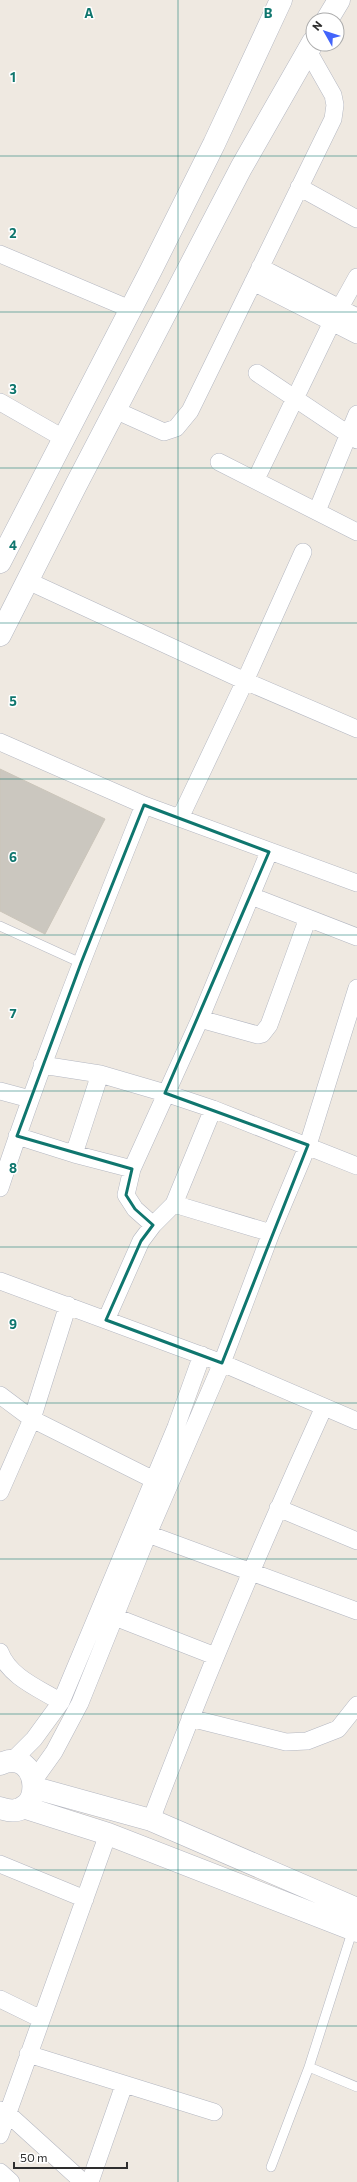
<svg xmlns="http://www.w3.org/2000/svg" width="357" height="2182" font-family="Commissioner,sans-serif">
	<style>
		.building { fill: #cbc7bf; stroke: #cbc5ba }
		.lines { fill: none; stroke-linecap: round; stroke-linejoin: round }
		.lane-casing { stroke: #b4b7c1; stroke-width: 10 }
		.street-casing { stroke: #b4b7c1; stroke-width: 18 }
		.secondary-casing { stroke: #b4b7c1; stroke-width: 23 }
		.lane { stroke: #fff; stroke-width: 9 }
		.street { stroke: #fff; stroke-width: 17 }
		.secondary { stroke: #fff; stroke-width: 22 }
		.marked { fill: none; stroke: #0f766e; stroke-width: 3; stroke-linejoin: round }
		.grid { fill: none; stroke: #0f766e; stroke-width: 1; stroke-opacity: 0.55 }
		.grid-label { font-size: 13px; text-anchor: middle; font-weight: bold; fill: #0f766e; stroke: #fff; stroke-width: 3; stroke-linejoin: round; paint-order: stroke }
	</style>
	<rect width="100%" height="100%" fill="#efe9e1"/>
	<path class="building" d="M 0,769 L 105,819 L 45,934 L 0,911 Z"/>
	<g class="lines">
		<defs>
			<path id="lane" d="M 0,926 L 81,963
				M 309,2067 L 357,2087
				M 271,2167 L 309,2067 L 353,1929"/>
			<path id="street" d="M 299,187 L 357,219
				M 0,254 L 130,309
				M 260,267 L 357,317
				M 253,282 L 357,335
				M 257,373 L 357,440
				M 0,402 L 63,438
				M 115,410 L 164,432 L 176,428 L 190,411 L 333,119 L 335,105 L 333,95 L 308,51
				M 219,462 L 357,532
				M 256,479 L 332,322 L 357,277
				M 317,511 L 357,414
				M 28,581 L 245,681 L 357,729
				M 0,742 L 144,805 L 357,883
				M 180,818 L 245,681 L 303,552
				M 251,896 L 357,937
				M 200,1019 L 258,1035 L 262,1034 L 269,1025 L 308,918
				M 42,1065 L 100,1074 L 165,1093 L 213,1109 L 357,1166
				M 0,1091 L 30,1099
				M 17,1136 L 74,1154 L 132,1169
				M 74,1154 L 100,1074
				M 0,1188 C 43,1058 93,932 144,805
				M 174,1204 L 271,1233
				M 153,1225 L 135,1209 L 126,1195 L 132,1169 L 200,1019 L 269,852
				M 0,1281 L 222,1363 L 357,1421
				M 106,1320 L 141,1241 L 153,1225 L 174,1204 L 213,1109
				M 0,1395 L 32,1419 L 154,1480
				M 0,1492 L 32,1419 L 68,1305
				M 278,1508 L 357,1541
				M 148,1534 L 357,1611
				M 115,1617 L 215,1656
				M 0,1652 C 9,1677 40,1689 61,1702
				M 190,1718 L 286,1742 L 307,1741 L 338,1729 L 357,1705
				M 12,1761 L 34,1739 L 61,1702 L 176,1427 L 202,1355
				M 34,1780 L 54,1752 L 80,1703 L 148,1534 L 222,1363 L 271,1233 L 308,1145 L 357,988
				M 151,1820 C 204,1680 262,1543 324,1407
				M 0,1864 L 85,1899
				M 0,1999 L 41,2019
				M 28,2054 L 214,2112
				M 0,2110 L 7,2113 L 83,2182
				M 0,2135 L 108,1834
				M 0,2172 L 11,2182
				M 90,2182 L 124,2085"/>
			<path id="secondary" d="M 327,20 L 339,0
				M 0,562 L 151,270 L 214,144 L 281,0
				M 0,635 L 76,485 L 241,168 L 313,42
				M 0,1764 C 42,1745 47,1825 0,1808
				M 35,1788 L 151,1820 L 357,1909
				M 23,1807 L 108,1834 L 357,1931"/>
		</defs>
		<use href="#lane" class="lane-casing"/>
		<use href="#street" class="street-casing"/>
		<use href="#secondary" class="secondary-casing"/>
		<use href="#lane" class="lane"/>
		<use href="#street" class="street"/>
		<use href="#secondary" class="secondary"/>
	</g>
	<path class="marked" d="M 144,805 L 269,852 L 165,1093 L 308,1145 L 222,1363 L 106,1320 L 141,1241 L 153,1225 L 135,1209 L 126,1195 L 132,1169 L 17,1136 L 81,963 Z"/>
	<path class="grid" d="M 178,0 L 178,2182M 0,156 L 357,156M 0,312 L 357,312M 0,468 L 357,468M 0,623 L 357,623M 0,779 L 357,779M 0,935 L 357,935M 0,1091 L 357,1091M 0,1247 L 357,1247M 0,1403 L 357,1403M 0,1559 L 357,1559M 0,1714 L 357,1714M 0,1870 L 357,1870M 0,2026 L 357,2026"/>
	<g class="grid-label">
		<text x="89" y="18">A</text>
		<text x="268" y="18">B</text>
		<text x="13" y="82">1</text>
		<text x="13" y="238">2</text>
		<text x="13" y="394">3</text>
		<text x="13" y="550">4</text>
		<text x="13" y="706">5</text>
		<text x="13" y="862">6</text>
		<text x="13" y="1018">7</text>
		<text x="13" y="1173">8</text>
		<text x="13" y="1329">9</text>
	</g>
	<g transform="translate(325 32) rotate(309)"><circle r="19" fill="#ffffff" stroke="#ababab"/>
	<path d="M0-3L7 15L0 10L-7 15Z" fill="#4264fb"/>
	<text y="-6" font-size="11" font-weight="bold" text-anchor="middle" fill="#2e2e2e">N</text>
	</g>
	<path d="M14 2162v6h113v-6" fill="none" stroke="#2e2e2e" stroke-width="2"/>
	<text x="20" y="2162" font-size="12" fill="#2e2e2e" stroke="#ffffff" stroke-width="3" paint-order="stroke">50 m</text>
</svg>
